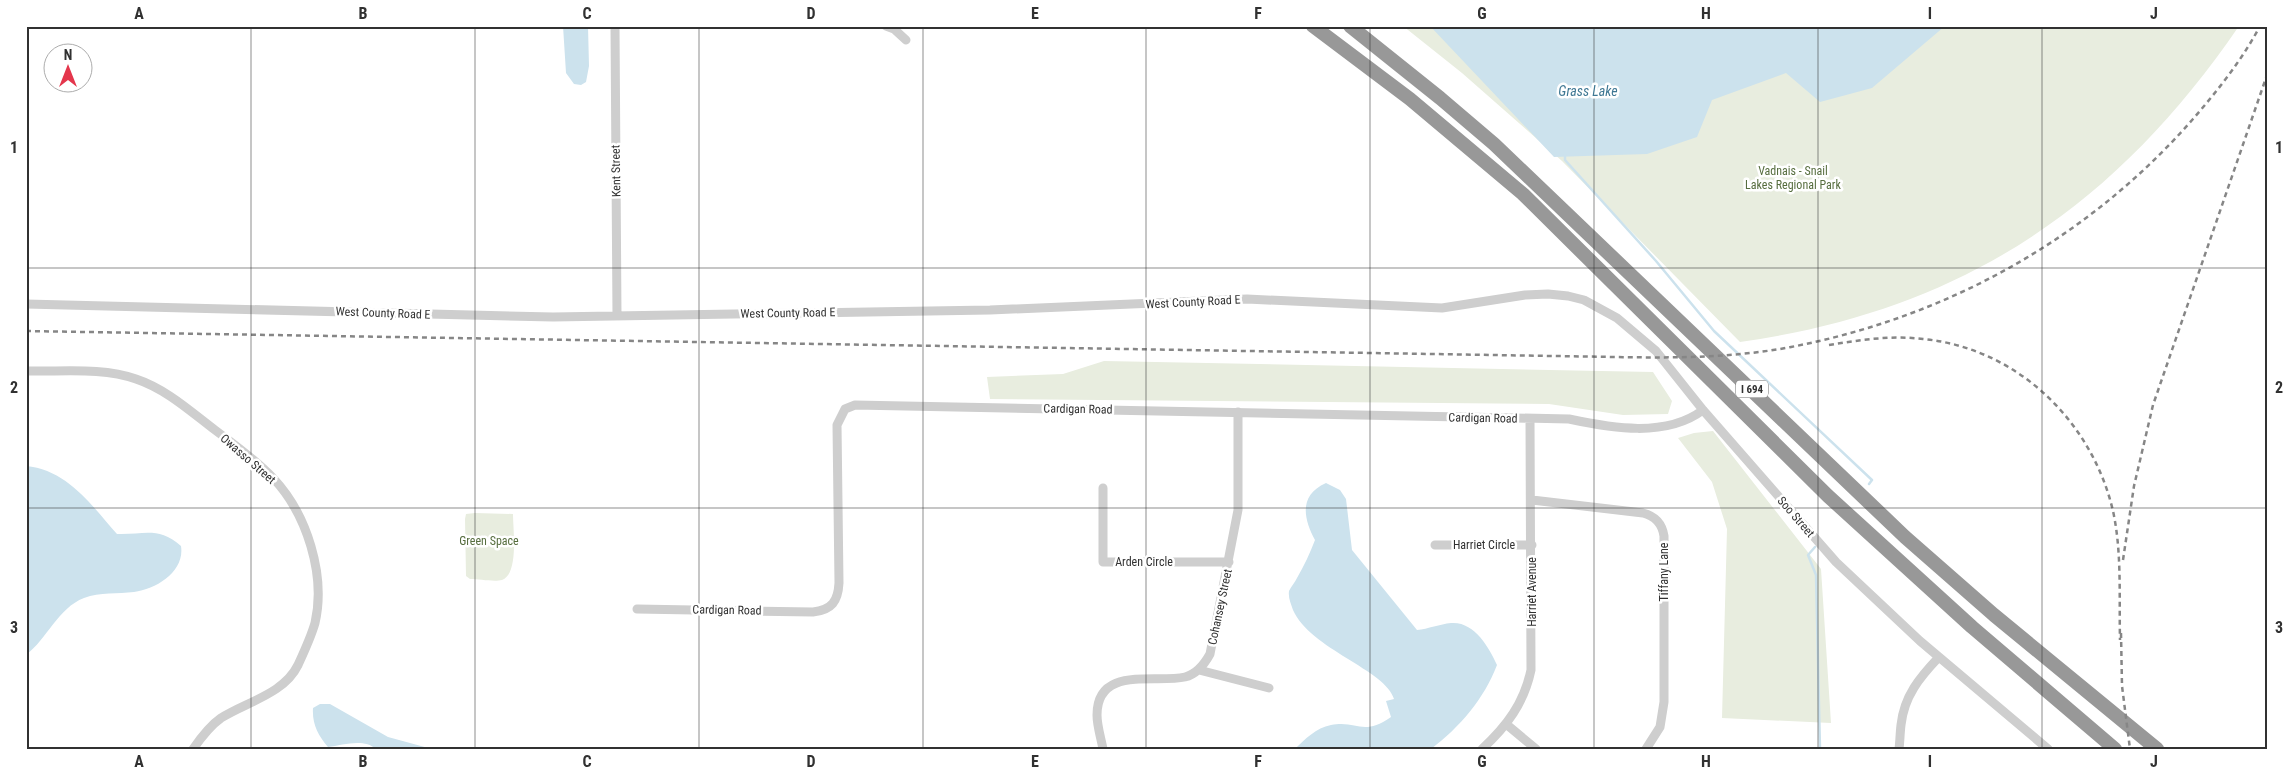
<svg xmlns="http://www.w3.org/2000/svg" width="2293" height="775" font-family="'Roboto Condensed',sans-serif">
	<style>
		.green { fill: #e8eddf }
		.water { fill: #cce2ed }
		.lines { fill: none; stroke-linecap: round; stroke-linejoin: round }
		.stream { stroke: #cce2ed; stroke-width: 2.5 }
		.minor { stroke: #cecece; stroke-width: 9 }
		.highway { stroke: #989898; stroke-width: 14 }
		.rail { stroke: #868686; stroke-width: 2.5; stroke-dasharray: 5 4; stroke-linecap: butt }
		.grid { fill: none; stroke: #313131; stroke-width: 1; stroke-opacity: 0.55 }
		.labels { text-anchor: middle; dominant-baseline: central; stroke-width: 5; stroke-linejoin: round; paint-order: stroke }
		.shield { fill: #fff; stroke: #6f6f6f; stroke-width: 1 }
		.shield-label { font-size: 11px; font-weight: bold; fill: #313131 }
		.street-label { font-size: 12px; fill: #313131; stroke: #fff }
		.park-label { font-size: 12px; fill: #566d3e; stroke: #fff }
		.water-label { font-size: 14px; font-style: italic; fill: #3e7793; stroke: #fff }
		.neatline { fill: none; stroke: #313131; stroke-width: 2 }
		.grid-label { font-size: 16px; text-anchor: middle; font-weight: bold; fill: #313131 }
	</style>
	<rect width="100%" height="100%" fill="#fff"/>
	<path class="green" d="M 1403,26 L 2239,26 C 2114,209 1960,311 1740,342 L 1562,161 L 1462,73 Z
		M 1104,361 L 1653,372 L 1672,401 L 1668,414 L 1623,415 L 1549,404 L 990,399 L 987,377 L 1063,374 Z
		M 1713,431 L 1821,569 L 1831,723 L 1722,718 L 1727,529 L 1712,482 L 1678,438 L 1694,433 Z
		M 475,513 L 513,514 C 513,529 519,574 502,580 C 494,582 479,579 470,579 L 466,576 L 465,519 L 466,514 Z"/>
	<path class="water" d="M 563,26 L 588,26 L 589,66 L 586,82 L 581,85 L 574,84 L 566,73 Z
		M 1430,26 L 1945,26 L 1872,88 L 1820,102 L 1786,73 L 1712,100 L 1697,137 L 1647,154 L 1554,157 Z
		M 26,466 C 68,470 92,506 117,534 C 144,535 158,526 181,546 C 185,571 157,589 134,592 C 118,594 100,592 84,598 C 58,608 47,639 26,655 Z
		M 1326,483 L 1340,490 L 1346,499 L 1352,550 L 1417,630 C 1428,629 1440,624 1451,623 C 1474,621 1489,647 1497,665 C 1484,699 1460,727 1431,749 L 1295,749 C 1305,739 1316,728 1331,725 C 1358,720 1362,737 1391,717 L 1386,701 L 1394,699 C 1386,670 1310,649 1293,610 C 1291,604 1288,598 1289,591 C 1291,587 1295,582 1297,578 C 1304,566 1310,553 1315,540 C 1303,518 1299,495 1326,483 Z
		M 320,704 L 330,704 L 388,737 L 432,749 L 376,749 C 364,738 343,745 328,747 C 318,735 312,724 313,708 Z"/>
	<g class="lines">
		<path class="stream" d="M 1565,155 L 1565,160 L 1656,261 L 1714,331 L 1872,480 L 1869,484
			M 1815,547 L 1808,555 L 1816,575 L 1820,749"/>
		<path class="minor" d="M 615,26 L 617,316
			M 886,26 L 894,29 L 906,40
			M 26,304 L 553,317 L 990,310 L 1247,299 L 1442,308 L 1525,295 L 1548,294 L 1568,296 L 1584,300 L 1617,318 L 1656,351 L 1703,410 L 1836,562 L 1920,641 L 2048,749
			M 26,371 C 62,372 102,367 136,379 C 166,389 190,411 215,430 C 235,445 256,460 273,478 C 307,514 326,575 315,623 C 311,637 304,652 298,665 C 284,694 246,702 221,718 C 211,725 200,739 193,749
			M 1103,488 L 1103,562 L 1229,562
			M 1532,500 L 1643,513 C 1655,516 1662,523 1664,536 L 1664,702 L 1660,727 L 1646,749
			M 1435,545 L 1532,545
			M 637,609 L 813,612 C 832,610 838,601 839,583 L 837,425 L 845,409 L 855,405 L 1569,419 C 1611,428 1666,438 1703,410
			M 1199,670 L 1269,688
			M 1506,724 L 1536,749
			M 1103,749 C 1101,738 1097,726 1097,715 C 1097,665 1156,684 1185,677 C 1197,674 1204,665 1210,654 L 1238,510 L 1238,412
			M 1482,749 C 1507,726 1524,703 1531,670 L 1530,419
			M 1899,749 C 1900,741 1900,733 1901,725 C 1904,696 1920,677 1939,657"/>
		<path class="highway" d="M 1313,26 L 1410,99 L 1523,194 L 1828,496 L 1972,627 L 2115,749
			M 1350,26 L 1440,98 L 1494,144 L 1905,537 L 1994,615 L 2157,749"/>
		<path class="rail" d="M 26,331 L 1615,357 C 1674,358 1733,358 1791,347 C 1947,317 2088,239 2193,119 C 2218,90 2242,60 2260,26
			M 1829,345 C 1860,340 1891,335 1923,339 C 2017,348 2092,421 2113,511 C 2122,552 2119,597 2120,640
			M 2123,560 L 2134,486 L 2153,405 L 2267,75
			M 2121,633 L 2122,686 L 2130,749"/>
	</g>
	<path class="grid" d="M 251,26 L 251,749M 475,26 L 475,749M 699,26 L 699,749M 923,26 L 923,749M 1146,26 L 1146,749M 1370,26 L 1370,749M 1594,26 L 1594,749M 1818,26 L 1818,749M 2042,26 L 2042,749M 26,268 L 2267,268M 26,508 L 2267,508"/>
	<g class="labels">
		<rect class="shield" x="1736" y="380.5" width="32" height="17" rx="4"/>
		<g class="shield-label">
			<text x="1752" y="389">I 694</text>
		</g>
		<g class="street-label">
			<text transform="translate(616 171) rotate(-91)">Kent Street</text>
			<text transform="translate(1193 302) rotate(-3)">West County Road E</text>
			<text transform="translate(383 313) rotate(2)">West County Road E</text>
			<text transform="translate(788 313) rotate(-1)">West County Road E</text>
			<text transform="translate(1078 409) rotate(1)">Cardigan Road</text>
			<text transform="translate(1483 418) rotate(1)">Cardigan Road</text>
			<text transform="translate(248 459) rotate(41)">Owasso Street</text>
			<text transform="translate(1796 517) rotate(49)">Soo Street</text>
			<text x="1484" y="545">Harriet Circle</text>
			<text x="1144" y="562">Arden Circle</text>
			<text transform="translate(1664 572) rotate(-90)">Tiffany Lane</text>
			<text transform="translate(1532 592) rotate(-90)">Harriet Avenue</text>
			<text transform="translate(1220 607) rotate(-78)">Cohansey Street</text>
			<text transform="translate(727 610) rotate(1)">Cardigan Road</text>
		</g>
		<g class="park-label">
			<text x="1793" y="171">Vadnais - Snail<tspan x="1793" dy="14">Lakes Regional Park</tspan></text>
			<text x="489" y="541">Green Space</text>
		</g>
		<g class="water-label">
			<text x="1588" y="91">Grass Lake</text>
		</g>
	</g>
	<rect width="2293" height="775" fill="none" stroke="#ffffff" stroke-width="55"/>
	<g transform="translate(68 68)"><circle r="24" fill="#ffffff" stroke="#adadad"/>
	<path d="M0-4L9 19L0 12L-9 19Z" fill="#e4364c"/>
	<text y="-8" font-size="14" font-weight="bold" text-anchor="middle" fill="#313131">N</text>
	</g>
	<rect x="28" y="28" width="2238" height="720" class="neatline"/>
	<g class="grid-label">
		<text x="139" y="19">A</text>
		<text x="363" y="19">B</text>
		<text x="587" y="19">C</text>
		<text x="811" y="19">D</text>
		<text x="1035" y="19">E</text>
		<text x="1258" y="19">F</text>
		<text x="1482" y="19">G</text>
		<text x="1706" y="19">H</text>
		<text x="1930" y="19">I</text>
		<text x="2154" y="19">J</text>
		<text x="14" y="153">1</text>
		<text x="2279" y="153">1</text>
		<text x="14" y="393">2</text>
		<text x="2279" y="393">2</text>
		<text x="14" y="633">3</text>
		<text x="2279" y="633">3</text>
		<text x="139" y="767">A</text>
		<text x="363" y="767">B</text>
		<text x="587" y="767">C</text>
		<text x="811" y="767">D</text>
		<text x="1035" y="767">E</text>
		<text x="1258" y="767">F</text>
		<text x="1482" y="767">G</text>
		<text x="1706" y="767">H</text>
		<text x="1930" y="767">I</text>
		<text x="2154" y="767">J</text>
	</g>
</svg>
